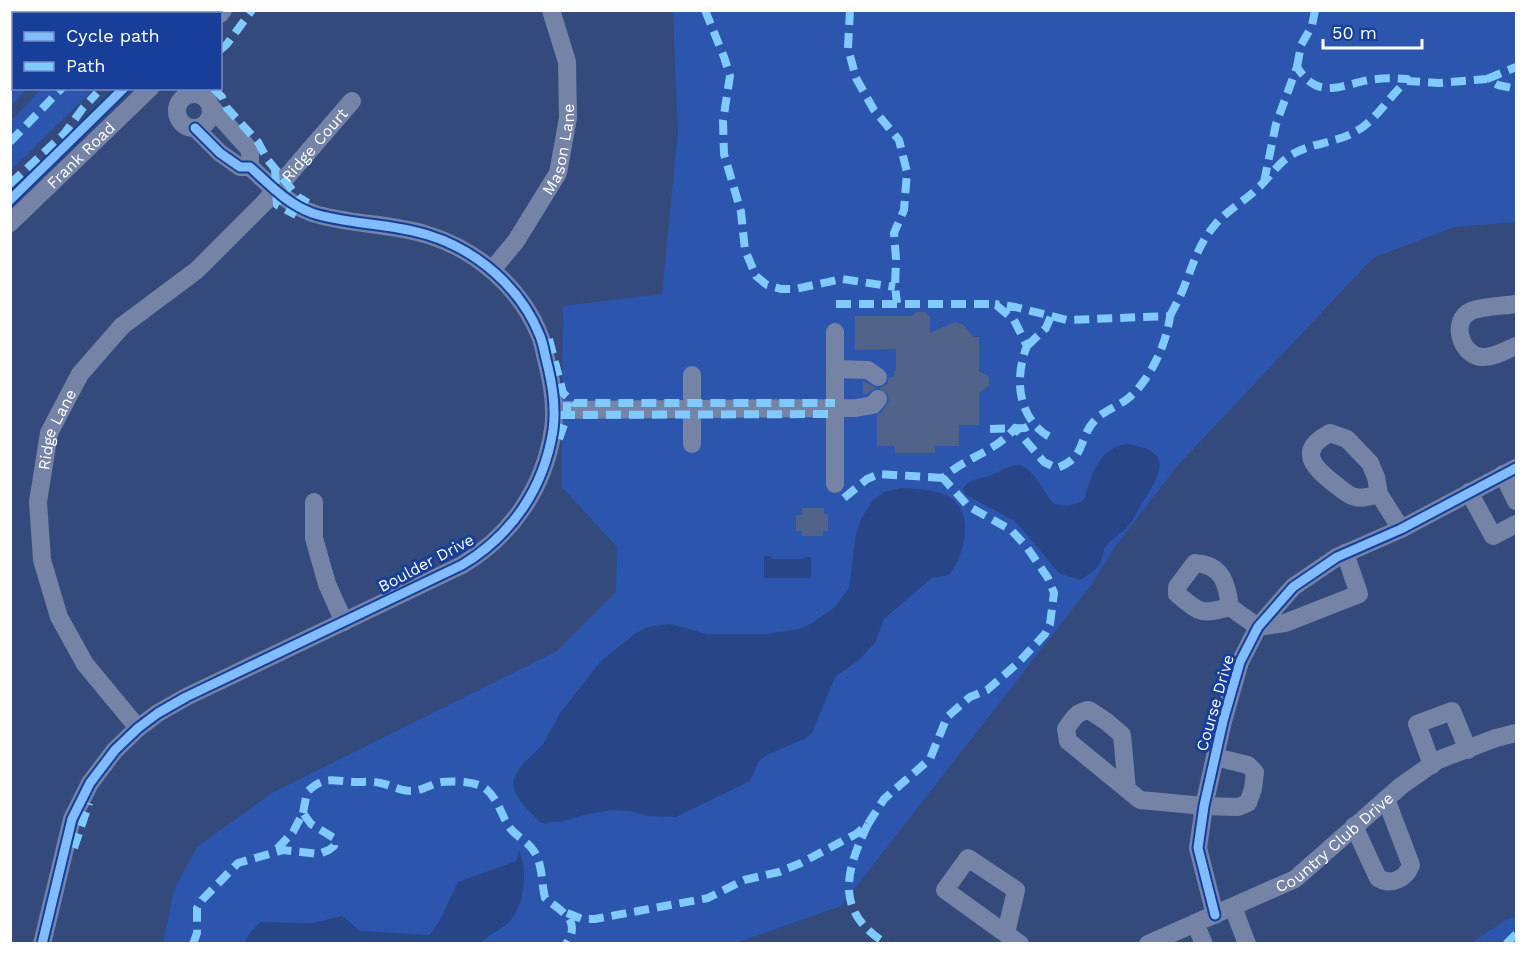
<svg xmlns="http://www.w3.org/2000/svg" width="1527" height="954" viewBox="0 0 1527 954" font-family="'Work Sans',sans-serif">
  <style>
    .green { fill: #2c56ae }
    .water { fill: #284587 }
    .building { fill: #52638a }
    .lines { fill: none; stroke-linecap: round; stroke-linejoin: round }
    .minor { stroke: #7483a6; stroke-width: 18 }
    .quiet { stroke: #80caff; stroke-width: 8; stroke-dasharray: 15 8; stroke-linecap: butt }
    .cycleway-casing { stroke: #173f99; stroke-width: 13 }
    .cycleway { stroke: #80bcff; stroke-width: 9 }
    .labels { text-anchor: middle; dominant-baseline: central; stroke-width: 6; stroke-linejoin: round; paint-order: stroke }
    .street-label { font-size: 16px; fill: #fff; stroke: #173f99 }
  </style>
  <rect width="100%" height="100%" fill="#344a7c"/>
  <path class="green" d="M11 10 68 11V13L14 14V88L26 89 11 107Z
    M83 11V10L177 11 174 14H83Z
    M673 11H1516V222L1454 227 1373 258 1178 465 1114 548 1092 584 841 906 733 944H163L174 890 197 847 272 793 557 651 616 592 617 547 561 486 563 306 662 294 678 131Z
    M41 89H94L11 170V119L16 116Z
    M1516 916V943H1471L1506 920Z"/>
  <path class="water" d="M1125 444C1177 450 1160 475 1141 505 1137 511 1134 519 1129 525 1123 533 1110 539 1105 548 1103 551 1103 557 1101 561 1097 570 1088 575 1080 580L1059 573 1015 521 966 495 963 489C967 480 977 479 986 477 996 474 1007 466 1016 465 1031 463 1045 494 1054 504 1066 506 1073 506 1084 500 1091 476 1098 450 1125 444Z
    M901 488C916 489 938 489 951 498 975 514 964 557 949 575L932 578 884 619 875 643 859 660 835 677 812 733 806 738 767 755 759 761 750 781 676 817 647 816 630 811 611 810 584 815 560 822H551L545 824 540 822 522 804 514 790 513 781 521 766 544 743 560 713 601 661 633 635 647 627 670 624 707 634H767L799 629 812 623 835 607 849 588 856 534 861 519 873 500 884 492Z
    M764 556H771L772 559H804L805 557H811V578H764Z
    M519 850C528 870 525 902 511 920 504 928 492 934 483 940V943H244L250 932 261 922 312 923 342 916 360 931 430 935 441 918 458 882 516 861Z"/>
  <path class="building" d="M916 312H925L930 317V333L955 322 964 325 973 337H979V371L989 377V385L979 393V425H959V446H935V453H895V446H877V415L882 412 889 401 888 395 879 388 887 384 889 377H894V371H896V349L855 350V316H912Z
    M863 381 872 386 877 388 863 395Z
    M802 508H824V514H828V531H823V536H802V531H796V515H802Z"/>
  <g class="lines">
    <g class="minor">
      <path d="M220 14 223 10"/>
      <circle cx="194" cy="111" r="17"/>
      <path d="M212 108 250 150V167"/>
      <path id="s1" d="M10 223 150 88"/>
      <path id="s2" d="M492 270 516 241 558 173 568 118 567 62 551 10"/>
      <path d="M1516 304C1503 306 1483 306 1471 311 1450 321 1461 355 1481 357 1493 358 1506 350 1516 346"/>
      <path d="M835 332V484"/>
      <path d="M835 369 868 370 878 377"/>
      <path d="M692 375V444"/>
      <path d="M555 410 856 408 873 405 878 399"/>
      <path d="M1503 474 1516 501"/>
      <path d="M1469 492 1493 536 1516 524"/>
      <path d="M1379 494 1376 477 1370 463 1347 439 1330 433C1295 451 1315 469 1336 485 1342 489 1348 496 1356 497 1363 499 1371 496 1379 494L1401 529"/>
      <path d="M314 502V538L327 584 344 622"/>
      <path d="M1230 607C1199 615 1201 613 1177 594V587L1195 563C1223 565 1227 584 1230 607L1258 627 1285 623 1359 594 1345 553"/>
      <path id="s3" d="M138 728 85 664 59 617 42 560 38 502 49 433 80 374 122 326 197 270 264 203 352 101"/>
      <path d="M1432 765 1417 724 1452 711 1468 750"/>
      <path d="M1127 789 1122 735 1107 722 1089 710C1076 712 1073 719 1066 729L1068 741 1140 800 1204 806 1238 807 1248 803 1253 789 1255 772 1248 765 1215 757"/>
      <path d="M1354 826 1378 878C1391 886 1406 879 1411 865L1386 799"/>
      <path d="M1233 907 1247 944"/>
      <path d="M1215 915 1198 848 1204 806 1223 721 1240 662 1258 627 1293 587 1337 557 1401 529 1516 468"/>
      <path d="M1195 923 1204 944"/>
      <path d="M1006 933 1016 890 968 858 945 890 1020 944"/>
      <path d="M42 944 72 819 90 783 115 750 138 728 158 713 186 697 462 565C512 535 544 488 553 430 556 408 553 388 548 367 545 357 544 346 540 336 521 288 477 250 428 235 391 223 349 225 312 213 287 204 269 184 250 167H240L220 153 195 128"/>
      <path id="s4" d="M1148 944 1295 879 1401 786 1438 760 1496 738 1516 733"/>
    </g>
    <path class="quiet" d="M705 10 724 57 730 76 723 121 724 154 741 212 745 250 756 276 767 285 781 289H795L842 279 895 287
      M850 10 848 48 856 78 874 110 899 140 907 172 904 210 894 233 896 259 895 287 897 303
      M137 14 139 10
      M220 50 227 44 252 10
      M1297 67 1301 45 1312 26 1315 10
      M1487 79 1516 67
      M213 88 222 97 227 108 258 142 267 159 298 197 308 203
      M10 142 62 88
      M275 169 277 205 296 215
      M1264 182 1276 124 1297 67C1318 100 1338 86 1369 80 1381 78 1394 78 1407 79V81
      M10 184 64 134 83 108 97 93
      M836 304H995L1014 320 1027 346C1016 373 1016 408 1040 430 1044 434 1050 437 1055 440
      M1170 316C1175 306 1180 297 1184 287 1193 265 1198 245 1214 226 1227 210 1245 201 1259 187 1270 177 1278 163 1291 155 1311 143 1335 143 1355 132 1377 120 1389 96 1407 81L1439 83 1487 79 1498 85 1516 89
      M549 339 563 393 574 403H835
      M1027 346 1046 328 1051 316
      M560 415 835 414
      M990 429 1025 428 1034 423
      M559 439 567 416V398
      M844 498 867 479 879 474 943 478
      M303 813 307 792C326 774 334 782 358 782 365 782 373 781 380 783 391 785 400 791 411 791 421 791 428 786 437 783 449 780 477 781 486 789 498 799 501 815 510 828 516 836 527 841 533 850 543 863 541 882 545 898 560 911 583 920 566 944
      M868 824 884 799 930 759 947 717 970 697 987 690 1019 662 1045 634 1050 624 1054 593 1048 578 1026 546 1011 530 968 506 943 478C964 458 997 451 1015 428L1044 462 1057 468C1087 457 1077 440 1095 420 1104 411 1116 407 1126 400 1149 383 1167 343 1170 316L1067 320 1015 307 995 304
      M74 848 89 803
      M567 913 582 919H595L708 898 744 880 779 872 801 863 856 834 868 824C845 872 834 912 887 944
      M193 944 197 933V908L202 900 238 863 283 850 319 854 329 850 334 846V838L311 824 303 813 293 832 273 853
      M1506 944 1516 934"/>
    <g class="cycleway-casing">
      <path id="cycleway" d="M10 200 124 88
        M1215 915 1198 848 1204 806 1223 721 1240 662 1258 627 1293 587 1337 557 1401 529 1516 468
        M42 944 72 819 90 783 115 750 138 728 158 713 186 697 462 565C512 535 544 488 553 430 556 408 553 388 548 367 545 357 544 346 540 336 521 288 477 250 428 235 391 223 349 225 312 213 287 204 269 184 250 167H240L220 153 195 128"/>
    </g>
    <use href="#cycleway" class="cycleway"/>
  </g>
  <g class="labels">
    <g class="street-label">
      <text stroke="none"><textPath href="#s3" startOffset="720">Ridge Court</textPath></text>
      <text stroke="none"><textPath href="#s2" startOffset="141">Mason Lane</textPath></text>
      <text stroke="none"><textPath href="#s1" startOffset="98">Frank Road</textPath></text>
      <text stroke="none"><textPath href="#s3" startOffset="330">Ridge Lane</textPath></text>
      <text transform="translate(426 563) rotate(-28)">Boulder Drive</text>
      <text transform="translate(1215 703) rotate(-74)">Course Drive</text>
      <text stroke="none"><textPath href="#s4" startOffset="214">Country Club Drive</textPath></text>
    </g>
  </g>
  <rect width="1527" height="954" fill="none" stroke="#ffffff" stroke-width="24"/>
  <rect x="12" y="12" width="210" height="78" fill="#173f99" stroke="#748cc2" stroke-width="1.5"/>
  <rect x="24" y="32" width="30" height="9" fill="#80bcff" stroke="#748cc2" stroke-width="1.5"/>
  <text x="66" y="42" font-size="18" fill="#ffffff">Cycle path</text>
  <rect x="24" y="62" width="30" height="9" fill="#80caff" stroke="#748cc2" stroke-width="1.5"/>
  <text x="66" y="72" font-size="18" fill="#ffffff">Path</text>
  <path d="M1323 39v9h99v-9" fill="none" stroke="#ffffff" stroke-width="3"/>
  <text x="1332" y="39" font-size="18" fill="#ffffff" stroke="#173f99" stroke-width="4.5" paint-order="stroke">50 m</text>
</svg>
